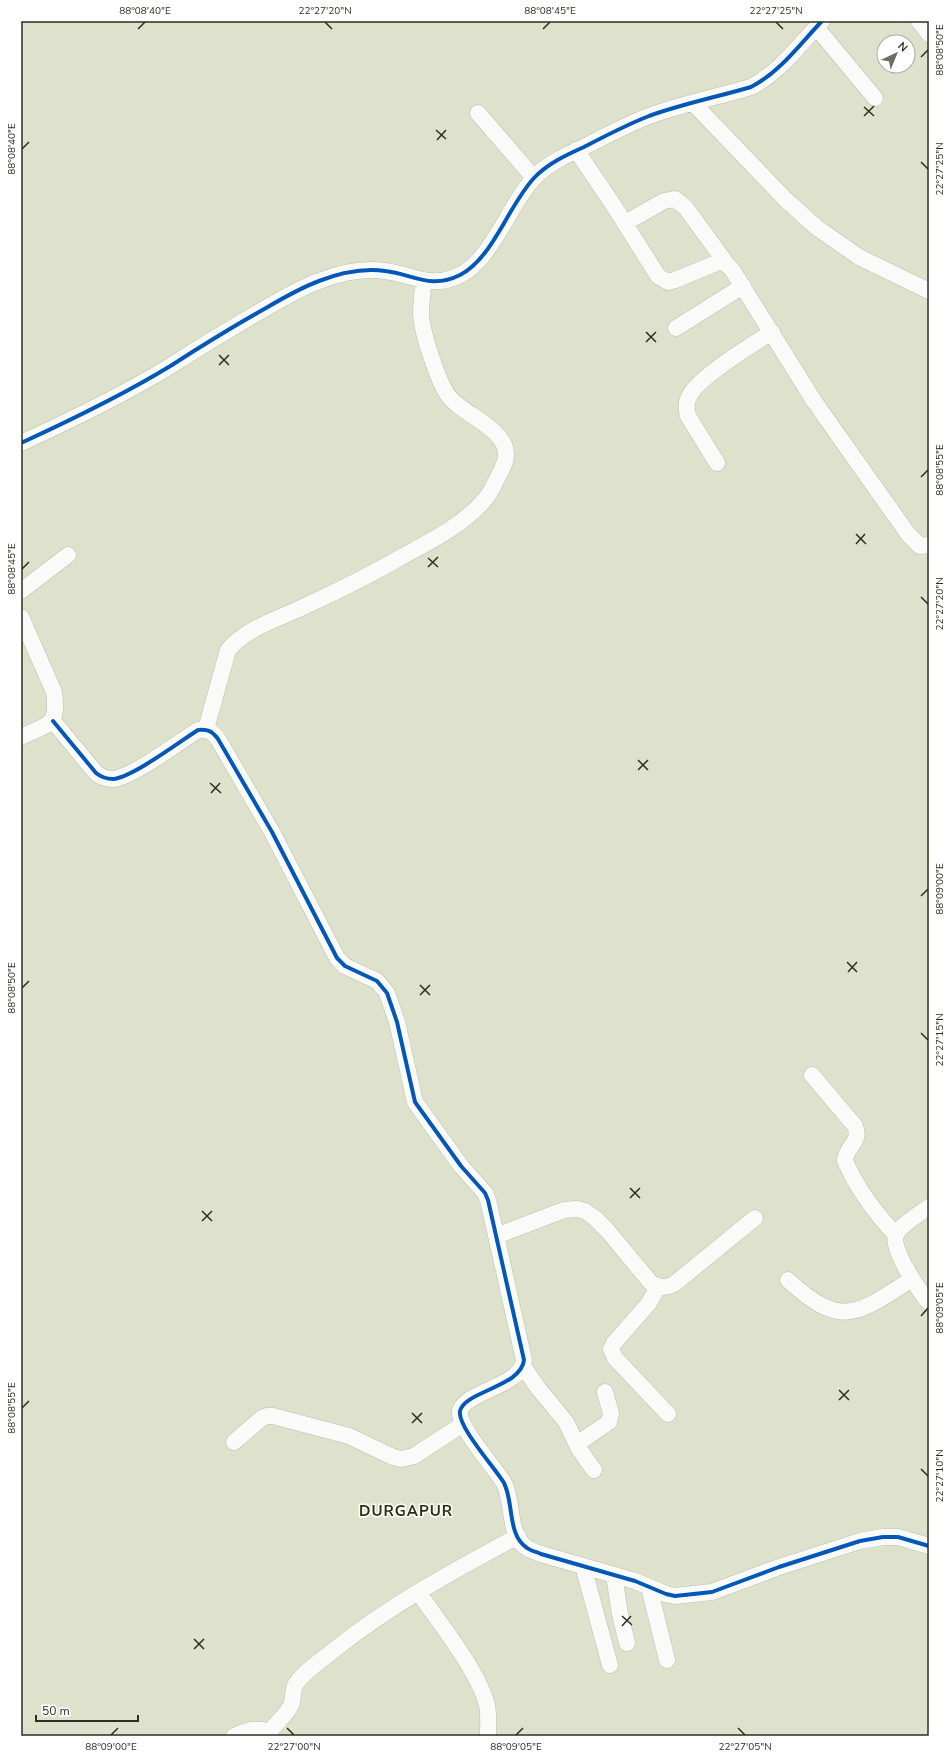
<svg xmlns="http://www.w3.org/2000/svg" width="950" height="1757" viewBox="0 0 950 1757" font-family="'Nunito Sans',sans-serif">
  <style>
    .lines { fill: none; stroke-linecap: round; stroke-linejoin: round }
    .street-casing { stroke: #babead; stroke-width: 17 }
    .street { stroke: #fafbf8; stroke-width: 16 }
    .cycleway-casing { stroke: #fff; stroke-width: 6 }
    .cycleway { stroke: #0057b8; stroke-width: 4 }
    .ticks { fill: none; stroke: #2c2f20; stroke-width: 1.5 }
    .labels { text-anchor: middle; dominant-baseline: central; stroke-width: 3; stroke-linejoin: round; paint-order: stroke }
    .district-label { font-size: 15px; font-weight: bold; letter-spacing: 1px; fill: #2b3010; stroke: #fff }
    .neatline { fill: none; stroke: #2c2f20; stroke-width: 1.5 }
    .ticks-label { font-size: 10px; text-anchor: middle; fill: #2c2f20 }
  </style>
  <rect width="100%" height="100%" fill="#dee2cd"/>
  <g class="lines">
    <g class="street-casing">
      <path id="street" d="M919 21 929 34
        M816 27 875 98
        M693 103 786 200 816 227 859 257 929 291
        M478 113 534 178
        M576 150 612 203 658 276 668 282 675 280 721 261 731 268 814 401 908 534 920 546 929 545
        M625 223 664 201 675 199 686 208 726 263
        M676 328 743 286
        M21 443C71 420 125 394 172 365 203 345 234 326 266 308 283 298 300 288 319 281 340 273 363 268 385 271 413 274 430 290 460 275 493 258 508 206 534 178 547 164 566 155 584 147 605 136 626 125 649 116 682 104 717 97 751 87 780 72 800 44 822 21
        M717 463 688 416C686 409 686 401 690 395 699 377 753 344 772 332
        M21 591 68 555
        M21 617 54 692C59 728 48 723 21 737
        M53 721 96 773C101 777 107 779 113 779 133 777 179 742 198 730 208 729 212 731 218 739L272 832 337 958 345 966 377 981 387 993 397 1022 415 1102 461 1166 485 1193 488 1200 524 1360C521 1387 465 1391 460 1411 457 1426 495 1468 504 1483 514 1502 507 1535 527 1548 531 1551 537 1552 541 1554L635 1581 666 1594 675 1596 712 1592 779 1567 860 1541 883 1537H898L929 1546
        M206 729 228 650C246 628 278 619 303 607 338 591 372 574 405 555 433 540 466 523 486 498 491 492 494 484 498 477 502 469 506 463 506 455 507 428 460 414 447 394 437 378 422 333 421 314 421 303 423 292 423 281
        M812 1075 855 1126C862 1142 845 1147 845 1161 857 1188 876 1214 896 1235
        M929 1207C921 1213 900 1225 896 1235 890 1248 920 1292 929 1303
        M496 1236 564 1210 577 1209 585 1211 595 1218 607 1230 651 1283C660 1288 665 1288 674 1284L755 1218
        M788 1280C842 1330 857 1314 912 1279
        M658 1287 649 1303 614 1343 611 1349 615 1358 668 1414
        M523 1366 538 1388 566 1422 579 1449 594 1470
        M234 1442 262 1418 267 1416H273L349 1436 393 1457 401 1459 414 1456 463 1424
        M577 1444 609 1422 611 1413 605 1392
        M583 1566 610 1665
        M614 1575 620 1614 627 1643
        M649 1587 667 1660
        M419 1593C439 1623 478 1670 487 1705 489 1715 488 1726 488 1736
        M234 1736C247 1730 256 1727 270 1732
        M267 1736C273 1725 284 1718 290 1707 295 1699 291 1689 297 1682 307 1669 322 1660 334 1650 390 1605 455 1570 518 1536"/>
    </g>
    <use href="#street" class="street"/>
    <g class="cycleway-casing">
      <path id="cycleway" d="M21 443C71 420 125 394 172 365 203 345 234 326 266 308 283 298 300 288 319 281 340 273 363 268 385 271 413 274 430 290 460 275 493 258 508 206 534 178 547 164 566 155 584 147 605 136 626 125 649 116 682 104 717 97 751 87 780 72 800 44 822 21
        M53 721 96 773C101 777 107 779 113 779 133 777 179 742 198 730 208 729 212 731 218 739L272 832 337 958 345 966 377 981 387 993 397 1022 415 1102 461 1166 485 1193 488 1200 524 1360C521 1387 465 1391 460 1411 457 1426 495 1468 504 1483 514 1502 507 1535 527 1548 531 1551 537 1552 541 1554L635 1581 666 1594 675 1596 712 1592 779 1567 860 1541 883 1537H898L929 1546"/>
    </g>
    <use href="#cycleway" class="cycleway"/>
  </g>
  <path class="ticks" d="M325 22 332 29M776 22 783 29M138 29 145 22M543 29 550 22M921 57 928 50M864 107 874 116M864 116 874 106M436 130 446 139M437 140 446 130M22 149 29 142M921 162 928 169M646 332 656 342M646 342 656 332M219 355 229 365M219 365 229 355M921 477 928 470M856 534 866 544M856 544 865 534M428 558 438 567M428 567 438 557M22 569 29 562M921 597 928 604M638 760 648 770M638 770 648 760M210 783 221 793M211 793 220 783M921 896 928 889M847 962 857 972M848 972 857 962M420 985 430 995M22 988 29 981M420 995 430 985M921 1033 928 1040M630 1188 640 1198M630 1198 640 1188M202 1211 212 1221M202 1221 212 1211M921 1316 928 1308M839 1390 849 1400M839 1400 849 1390M22 1408 29 1401M412 1413 422 1423M412 1423 422 1413M921 1469 928 1476M622 1616 632 1625M622 1626 631 1616M194 1639 204 1649M194 1649 204 1639M287 1728 294 1735M738 1728 745 1735M111 1735 118 1728M516 1735 523 1728"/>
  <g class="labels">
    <g class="district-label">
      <text x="406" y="1511">DURGAPUR</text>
    </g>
  </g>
  <rect width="950" height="1757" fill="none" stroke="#ffffff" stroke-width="44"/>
  <g transform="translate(896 54) rotate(44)"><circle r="19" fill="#ffffff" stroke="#abaca6"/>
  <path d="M0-3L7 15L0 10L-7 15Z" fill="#6a6e5d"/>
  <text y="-6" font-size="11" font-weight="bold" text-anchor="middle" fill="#2c2f20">N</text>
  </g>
  <path d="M36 1715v6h102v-6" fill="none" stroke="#2c2f20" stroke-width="2"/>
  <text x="42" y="1715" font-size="12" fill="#2c2f20" stroke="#ffffff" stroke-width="3" paint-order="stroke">50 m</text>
  <rect x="22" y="22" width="906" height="1713" class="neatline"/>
  <g class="ticks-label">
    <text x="145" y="14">88°08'40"E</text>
    <text x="325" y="14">22°27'20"N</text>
    <text x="550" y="14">88°08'45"E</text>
    <text x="776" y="14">22°27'25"N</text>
    <text transform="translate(939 50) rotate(-90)" y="4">88°08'50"E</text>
    <text transform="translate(11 149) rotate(-90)" y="4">88°08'40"E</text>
    <text transform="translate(939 169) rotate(-90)" y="4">22°27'25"N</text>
    <text transform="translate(939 470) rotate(-90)" y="4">88°08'55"E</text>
    <text transform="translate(11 569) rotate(-90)" y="4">88°08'45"E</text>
    <text transform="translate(939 604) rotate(-90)" y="4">22°27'20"N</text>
    <text transform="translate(939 889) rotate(-90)" y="4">88°09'00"E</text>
    <text transform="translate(11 988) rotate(-90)" y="4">88°08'50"E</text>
    <text transform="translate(939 1040) rotate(-90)" y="4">22°27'15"N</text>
    <text transform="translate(939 1308) rotate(-90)" y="4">88°09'05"E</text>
    <text transform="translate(11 1408) rotate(-90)" y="4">88°08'55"E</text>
    <text transform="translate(939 1476) rotate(-90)" y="4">22°27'10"N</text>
    <text x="111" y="1750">88°09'00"E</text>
    <text x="294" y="1750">22°27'00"N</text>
    <text x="516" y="1750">88°09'05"E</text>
    <text x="745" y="1750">22°27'05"N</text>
  </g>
</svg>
